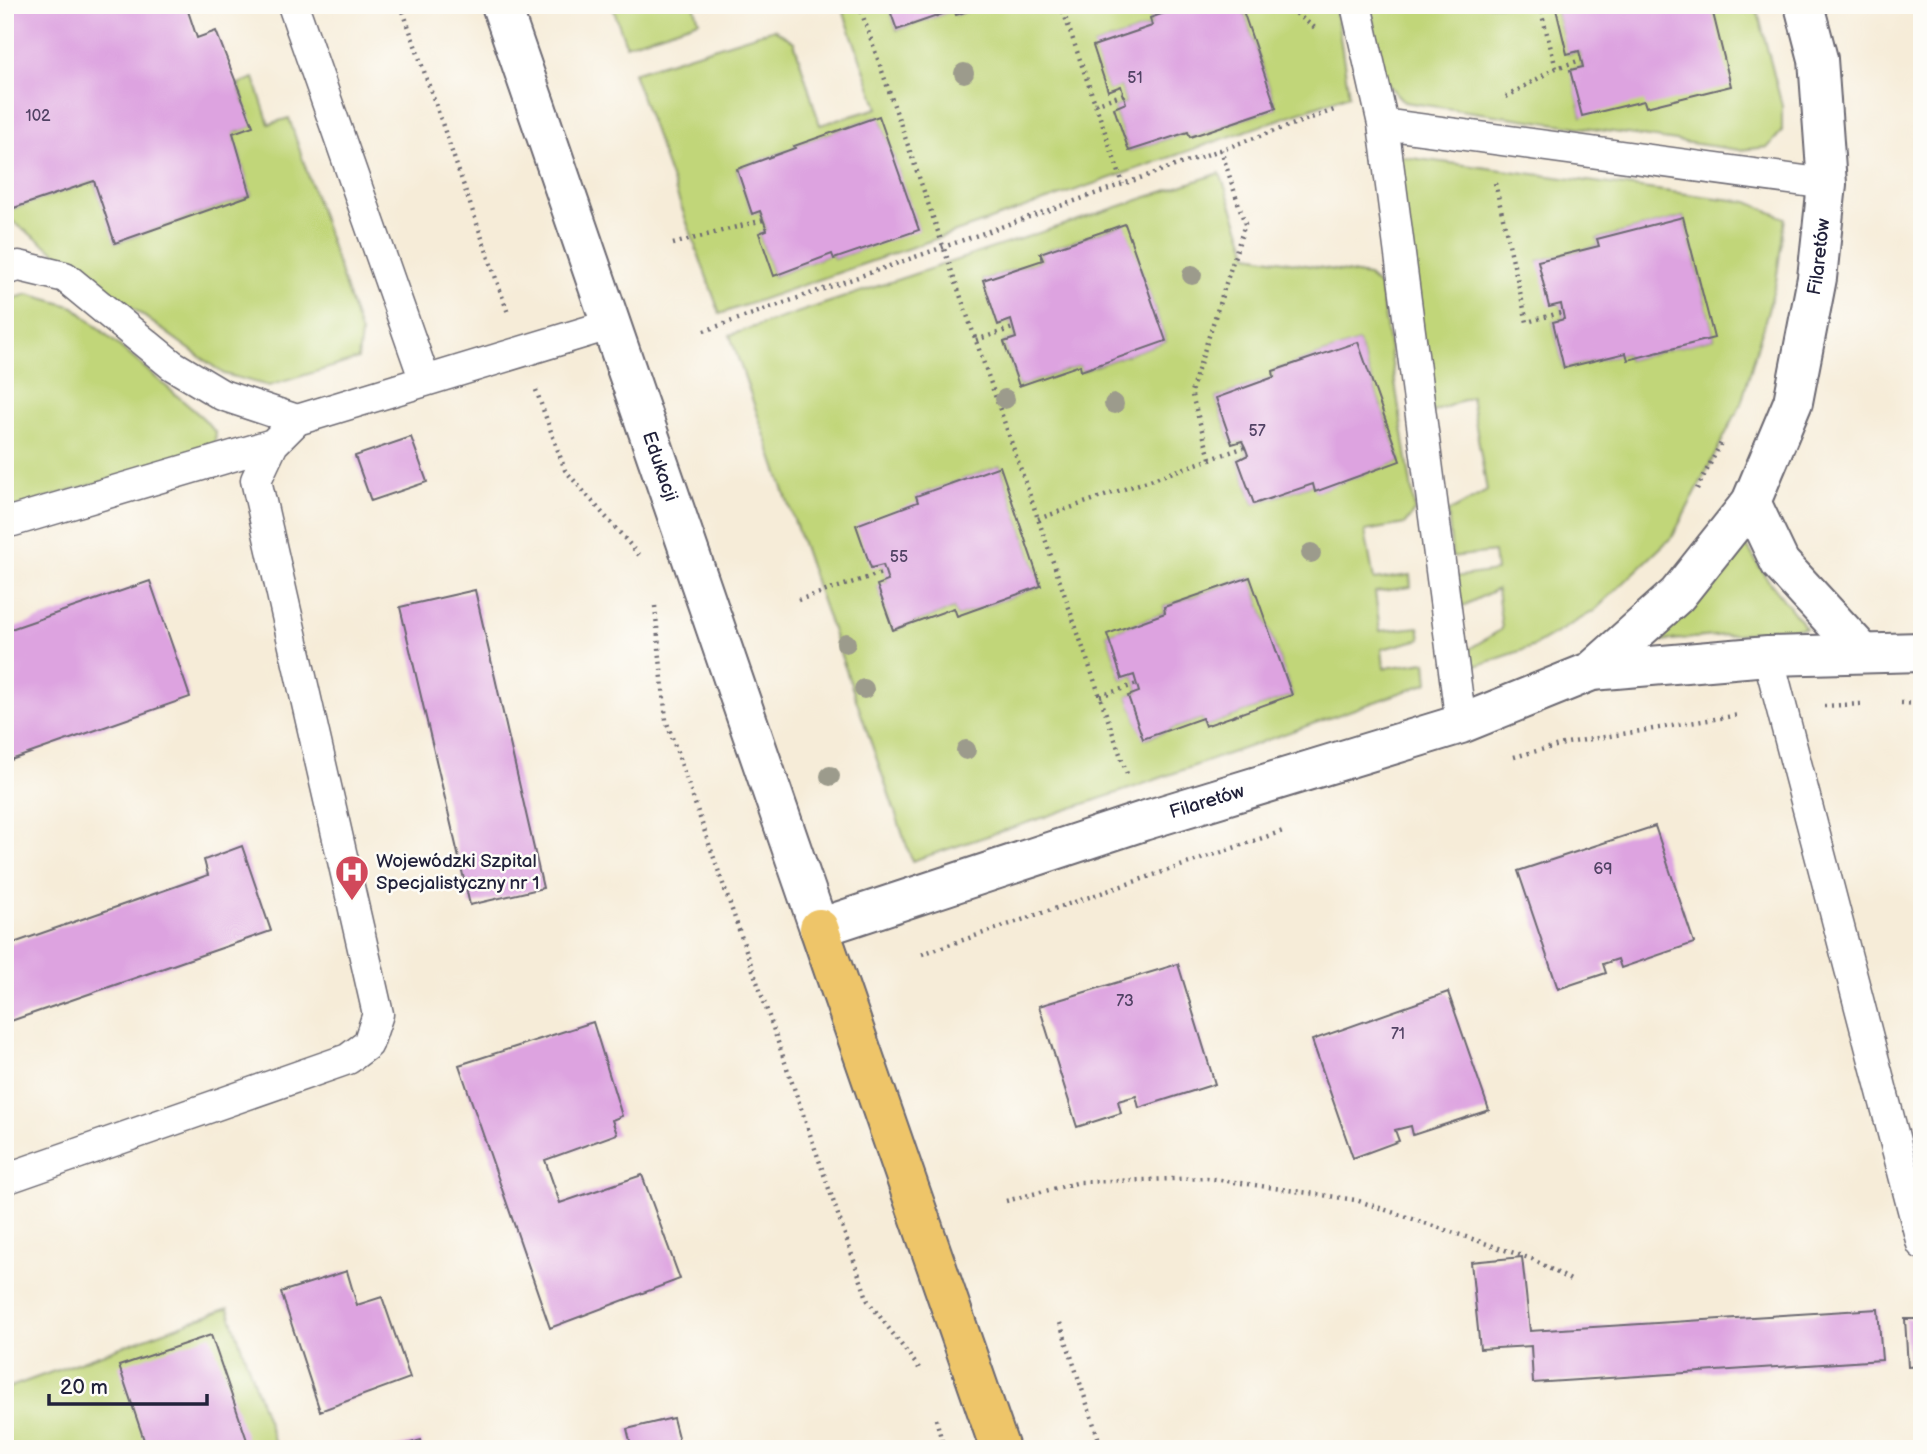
<svg xmlns="http://www.w3.org/2000/svg" width="1927" height="1454" viewBox="0 0 1927 1454" font-family="'Balsamiq Sans',sans-serif">
  <style>
    .green { fill: #c1d679; stroke: #727c5a; stroke-width: 2; fill-rule: evenodd }
    .building { fill: #dda3e0 }
    .lines { fill: none; stroke-linecap: round; stroke-linejoin: round }
    .service-casing { stroke: #6c6972; stroke-width: 33 }
    .minor-casing { stroke: #6c6972; stroke-width: 42 }
    .tertiary-casing { stroke: #6c6972; stroke-width: 42 }
    .primary-casing { stroke: #6c6972; stroke-width: 42 }
    .path { stroke: #6c6972; stroke-width: 4.5; stroke-dasharray: 2 5; stroke-linecap: butt }
    .service { stroke: #fff; stroke-width: 30 }
    .minor { stroke: #fff; stroke-width: 38 }
    .tertiary { stroke: #fff; stroke-width: 38 }
    .primary { stroke: #eec569; stroke-width: 38 }
    .tree { fill: #9c9b8c }
    .labels { text-anchor: middle; dominant-baseline: central; stroke-width: 5; stroke-linejoin: round; paint-order: stroke }
    .number-label { font-size: 16px; fill: #514264 }
    .street-label { font-size: 19px; fill: #22223b; stroke: #fdfcf7 }
    .poi-label { font-size: 19px; fill: #22223b; stroke: #fdfcf7; text-anchor: start }
  </style>
  <rect width="100%" height="100%" fill="#fdfcf7"/>
  <filter id="ink" filterUnits="userSpaceOnUse"><feTurbulence type="fractalNoise" baseFrequency=".0143" numOctaves="2"/><feDisplacementMap in="SourceGraphic" scale="14" xChannelSelector="R" yChannelSelector="G"/><feConvolveMatrix kernelMatrix="1 2 1 2 8 2 1 2 1" color-interpolation-filters="sRGB"/></filter>
  <filter id="wash" filterUnits="userSpaceOnUse"><feTurbulence type="fractalNoise" baseFrequency=".00686" numOctaves="4" result="noise"/><feDisplacementMap in="SourceGraphic" scale="28" xChannelSelector="R" yChannelSelector="G"/><feGaussianBlur stdDeviation="1.57" result="paint"/><feColorMatrix in="noise" values="0 0 0 0 0 0 0 0 0 0 0 0 0 0 0 0 0 1.4 0 .05"/><feComposite in="paint" operator="in"/></filter>
  <g filter="url(#wash)">
    <rect width="100%" height="100%" fill="#f6ecd8"/>
    <path class="green" d="M612 5H694L699 21 626 45Z
      M841 5H888L897 30 954 10 956 15 984 5H1187L1150 18 1152 26 1094 46 1108 90 1121 86 1126 103 1114 108 1129 151 1188 132 1191 137 1276 108 1241 5H1335L1349 95 720 314 633 73 774 29 794 42 820 125 878 108ZM879 116 918 229 834 259 832 254 774 276 759 233 767 230 760 211 752 213 737 169 795 148 794 146Z
      M1370 5H1570L1556 9 1568 54 1579 51 1583 67 1571 70 1582 116 1711 5H1756L1782 106V131L1768 147 1739 150 1404 102 1383 79Z
      M254 78 269 124 289 118 361 334 358 359 269 386 224 374 5 216V211L94 181 116 243 251 195 233 133 252 126 238 84Z
      M1396 156 1748 202 1785 218 1776 282 1741 404 1673 536 1594 611 1532 647 1473 667 1466 651 1502 629 1497 589 1459 608 1454 577 1496 571 1494 552 1452 557 1448 512 1487 491 1471 397 1431 413ZM1683 217 1714 338 1628 360 1626 353 1564 368 1553 322 1564 319 1561 304 1538 261 1599 246 1597 239Z
      M1220 173 1249 255 1368 276 1380 287 1415 510 1405 524 1365 531 1374 580 1410 575 1411 587 1375 592 1380 631 1419 627 1421 639 1382 649 1384 668 1426 662 1428 683 1132 788 912 861 730 335ZM1124 224 1166 341 1082 371 1080 365 1019 386 1004 342 1016 338 1011 320 999 325 983 280 1043 260 1040 253ZM1358 342 1400 461 1316 491 1313 484 1254 504 1238 460 1248 455 1242 441 1232 444 1216 398 1274 377 1273 371ZM1000 466 1041 586 957 616 954 608 893 630 878 586 888 581 883 565 918 502 917 496ZM1250 577 1292 695 1205 726 1202 718 1144 739 1128 696 1139 692 1134 675 1122 679 1107 634 1165 613 1164 607Z
      M28 294 74 307 204 419 216 433 214 449 5 510V301Z
      M1744 541 1765 576 1806 628 1648 642Z
      M228 1308 277 1449H5V1389Z"/>
    <g id="blocks">
      <path class="building" d="M5 5H186L197 38 216 31 253 126 233 133 251 195 115 243 94 181 5 211Z
        M888 5H982V6L956 15 954 10 897 30Z
        M1187 5H1241L1276 108 1190 137 1188 132 1129 151 1114 108 1126 103 1121 86 1108 91 1093 46 1152 26 1150 18Z
        M1570 5H1711L1731 86 1646 107 1644 101 1582 116 1570 70 1583 67 1579 51 1567 54 1556 9Z
        M879 116 919 230 834 259 832 254 774 276 759 233 767 230 760 211 752 214 737 169 795 148 794 146Z
        M1683 217 1714 338 1628 360 1626 353 1564 368 1553 322 1564 319 1561 304 1549 307 1538 261 1599 246 1597 239Z
        M1125 224 1166 341 1081 371 1080 365 1019 386 1004 342 1016 338 1011 320 998 325 983 280 1043 260 1040 253Z
        M1358 342 1400 461 1315 492 1313 484 1254 504 1238 460 1248 455 1245 447 1242 441 1232 444 1216 398 1274 377 1273 371Z
        M411 437 427 482 371 501 355 456Z
        M1000 466 1041 586 957 616 954 608 893 630 877 585 888 581 883 565 871 568 856 525 918 502 916 496Z
        M1250 577 1292 695 1205 726 1202 718 1143 739 1128 696 1139 692 1134 675 1122 679 1107 634 1165 613 1164 607Z
        M150 581 190 697 5 762V631Z
        M475 590 543 888 470 905 400 607Z
        M1655 826 1694 943 1621 968 1618 959 1603 964 1606 973 1558 989 1518 871Z
        M242 846 271 931 5 1023V946L208 875 204 860Z
        M1178 964 1215 1084 1139 1108 1136 1096 1118 1101 1121 1113 1077 1127 1039 1006Z
        M1448 992 1489 1110 1413 1135 1411 1126 1395 1130 1399 1141 1353 1158 1312 1040Z
        M593 1022 622 1116 612 1120 617 1134 545 1160 560 1203 642 1175 680 1279 550 1328 459 1065Z
        M1522 1257 1530 1331 1878 1309 1882 1360 1533 1383 1531 1346 1480 1349 1471 1262Z
        M347 1271 357 1305 382 1297 410 1378 320 1411 281 1292Z
        M1905 1319H1922V1366L1908 1367Z
        M211 1335 250 1449H147L119 1366Z
        M673 1418 681 1449H632L627 1429Z
        M421 1440 423 1449H393V1448Z"/>
    </g>
  </g>
  <g filter="url(#ink)">
    <use href="#blocks" fill-opacity="0" stroke="#6c6972" stroke-width="2"/>
    <g class="lines">
      <g class="service-casing">
        <path id="service" d="M293 5 425 381
          M1356 5 1383 124 1827 184
          M1383 124 1461 724
          M5 270 19 266 65 277 172 365 222 395 297 420
          M5 520 13 521 273 444
          M1768 656 1922 1244
          M5 1179 348 1059 368 1044 378 1014 256 480 273 444 297 420 609 325"/>
      </g>
      <g class="minor-casing">
        <g id="minor">
          <path d="M1751 502 1780 563 1862 652"/>
          <path d="M1592 671 1768 656 1922 652"/>
          <path id="s1" d="M819 928 1143 821 1461 724 1592 671 1677 595 1751 502 1793 402 1817 278 1827 184 1818 59 1804 5"/>
        </g>
      </g>
      <g class="tertiary-casing">
        <g id="tertiary">
          <path id="s2" d="M501 5 819 928"/>
        </g>
      </g>
      <g class="primary-casing">
        <path id="primary" d="M819 928 1000 1449"/>
      </g>
      <path class="path" d="M401 5 508 313
        M859 5 1128 777
        M1061 5 1123 184
        M1285 5 1315 28
        M1543 5 1541 11 1556 68
        M1506 97 1556 68 1581 60
        M1095 104 1124 94
        M1495 183 1527 322 1563 312
        M673 244 763 220
        M704 331 1337 109
        M976 340 1013 328
        M536 390 565 470 639 555
        M1210 458 1191 392 1245 224 1221 150
        M1697 489 1722 441
        M1038 519 1245 447
        M798 600 885 572
        M655 606 666 720 868 1301 919 1368
        M1100 696 1137 684
        M1901 703 1922 704
        M1824 706 1861 704
        M1514 757 1567 743 1739 715
        M922 954 1283 831
        M1006 1201 1080 1182 1207 1178 1356 1200 1532 1259 1574 1282
        M1060 1323 1102 1449
        M936 1419 944 1449"/>
      <use href="#service" class="service"/>
      <use href="#minor" class="minor"/>
      <use href="#tertiary" class="tertiary"/>
      <use href="#primary" class="primary"/>
    </g>
    <g class="tree">
      <circle cx="964" cy="73" r="10"/>
      <circle cx="1192" cy="275" r="10"/>
      <circle cx="1005" cy="399" r="10"/>
      <circle cx="1114" cy="404" r="10"/>
      <circle cx="1311" cy="553" r="10"/>
      <circle cx="846" cy="643" r="10"/>
      <circle cx="864" cy="689" r="10"/>
      <circle cx="966" cy="750" r="10"/>
      <circle cx="830" cy="776" r="10"/>
    </g>
  </g>
  <defs>
    <g id="hospital-pin" transform="scale(1.75)"><path d="M0 17L-7.5 6A9.5 9.5 0 1 1 7.5 6Z" fill="#d1495b" stroke="#fdfcf7"/><path d="M-5-5h3v3.5h4V-5h3V5h-3V1.5h-4V5h-3Z" fill="#fff"/></g>
  </defs>
  <g fill-rule="evenodd">
    <use href="#hospital-pin" x="352" y="872"/>
  </g>
  <g class="labels">
    <g class="number-label">
      <text x="1135" y="78">51</text>
      <text x="38" y="116">102</text>
      <text x="1257" y="431">57</text>
      <text x="899" y="557">55</text>
      <text x="1603" y="869">69</text>
      <text x="1125" y="1001">73</text>
      <text x="1398" y="1034">71</text>
    </g>
    <g class="street-label">
      <text stroke="none"><textPath href="#s1" startOffset="1304">Filaretów</textPath></text>
      <text stroke="none"><textPath href="#s2" startOffset="488">Edukacji</textPath></text>
      <text stroke="none"><textPath href="#s1" startOffset="408">Filaretów</textPath></text>
    </g>
    <g class="poi-label">
      <text x="376" y="861">Wojewódzki Szpital<tspan x="376" dy="22">Specjalistyczny nr 1</tspan></text>
    </g>
  </g>
  <rect width="1927" height="1454" fill="none" stroke="#fdfcf7" stroke-width="28"/>
  <path d="M49 1394v10h158v-10" fill="none" stroke="#22223b" stroke-width="3.5"/>
  <text x="60" y="1394" font-size="21" fill="#22223b" stroke="#fdfcf7" stroke-width="5" paint-order="stroke">20 m</text>
</svg>
